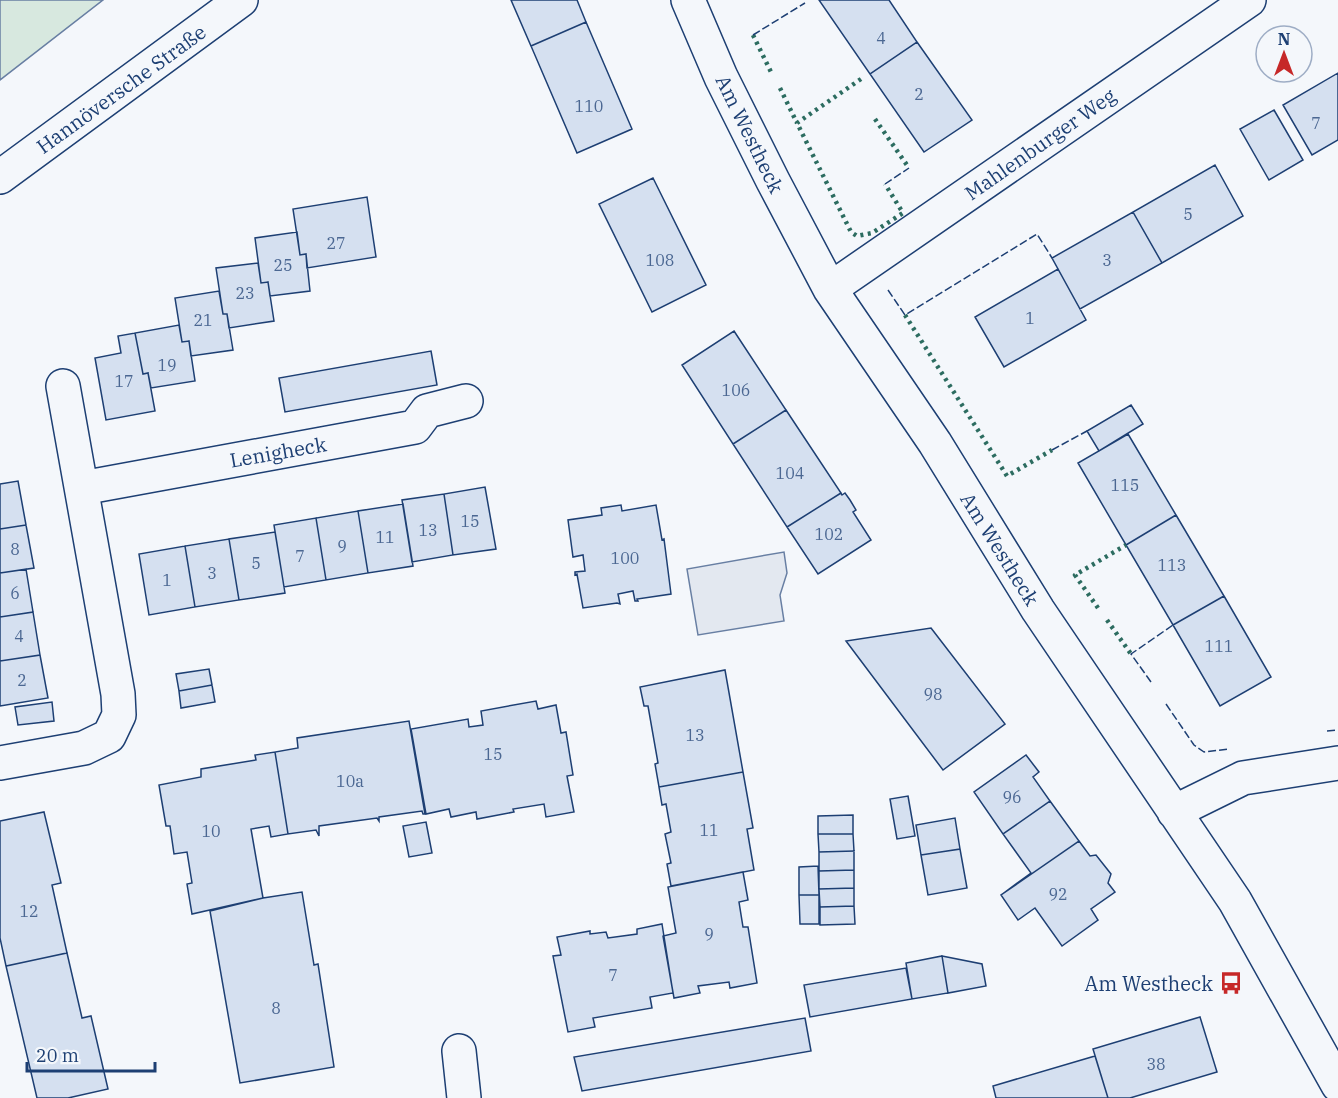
<svg xmlns="http://www.w3.org/2000/svg" width="1338" height="1098" viewBox="0 0 1338 1098" font-family="'IBM Plex Serif',serif">
  <style>
    .green { fill: #d7e8df; stroke: #687fa3; stroke-width: 1.5 }
    .parking { fill: #e3e8f0; stroke: #687fa3; stroke-width: 1.5 }
    .building { fill: #d5e0f0; stroke: #1d3f73; stroke-width: 1.5 }
    .lines { fill: none; stroke-linecap: round; stroke-linejoin: round }
    .street-casing { stroke: #1d3f73; stroke-width: 36 }
    .secondary-casing { stroke: #1d3f73; stroke-width: 36 }
    .street { stroke: #f4f7fb; stroke-width: 33 }
    .secondary { stroke: #f4f7fb; stroke-width: 33 }
    .hedge { stroke: #2c6c60; stroke-width: 4.5; stroke-dasharray: 3 4.5; stroke-linecap: butt }
    .fence { stroke: #1d3f73; stroke-width: 1.5; stroke-dasharray: 8 3; stroke-linecap: butt }
    .labels { text-anchor: middle; dominant-baseline: central; stroke-width: 4.5; stroke-linejoin: round; paint-order: stroke }
    .number-label { font-size: 16px; fill: #4b6792 }
    .street-label { font-size: 20px; fill: #1d3f73; stroke: #f4f7fb }
    .poi-label { font-size: 20px; fill: #1d3f73; stroke: #f4f7fb; text-anchor: end }
  </style>
  <rect width="100%" height="100%" fill="#f4f7fb"/>
  <path class="green" d="M0 0H103L0 80Z"/>
  <path class="parking" d="M784 552 787 573 780 595 784 621 698 635 687 569Z"/>
  <path class="building" d="M511 0H577L586 22 531 46Z
    M819 0H889L917 42 870 74Z
    M586 22 632 129 577 153 531 46Z
    M917 42 972 120 924 152 870 74Z
    M1338 73V140L1312 155 1283 105Z
    M1274 110 1303 160 1269 180 1240 129Z
    M1215 165 1243 216 1162 263 1133 212Z
    M653 178 706 285 652 312 599 204Z
    M367 197 376 257 307 268 306 254 300 255 293 209Z
    M1133 212 1162 263 1080 309 1052 258Z
    M297 232 300 255 306 254 310 291 270 296 268 282 261 283 255 238Z
    M258 263 261 283 268 282 274 321 229 328 227 314H223L216 268Z
    M1058 269 1086 320 1004 367 975 317Z
    M219 291 223 314H227L233 350 191 356 189 341 182 342 175 298Z
    M179 325 182 342 189 341 195 381 151 388 148 373 143 374 135 333Z
    M734 331 786 410 733 444 682 365Z
    M135 333 143 374 148 373 155 411 106 420 95 358 121 353 118 336Z
    M431 351 437 385 285 412 279 378Z
    M1131 405 1143 424 1099 451 1087 431Z
    M786 410 841 493 787 527 733 444Z
    M1128 434 1176 515 1126 545 1078 463Z
    M18 481 26 525 0 529V484Z
    M485 487 496 549 453 555 444 494Z
    M841 493 842 495 845 493 850 500 856 510 853 512 871 540 818 574 787 527Z
    M444 494 453 555 412 562 402 500Z
    M403 504 413 566 368 573 358 511Z
    M621 505 622 511 656 505 662 540 664 539 671 594 637 599 638 601H635L633 591 618 594 620 604 617 603 583 608 577 574 575 575V572L585 571 583 555 573 557 568 520 602 515 601 508Z
    M358 511 368 573 326 580 316 518Z
    M1176 515 1224 596 1173 625 1126 545Z
    M316 518 326 580 284 587 274 525Z
    M26 525 34 568 0 573V529Z
    M275 532 285 593 239 600 229 539Z
    M229 539 239 600 195 607 185 546Z
    M185 546 195 607 149 615 139 554Z
    M26 569 33 612 0 617V573Z
    M1224 596 1271 677 1220 706 1173 625Z
    M33 612 40 655 0 661V617Z
    M931 628 1005 724 943 770 846 641Z
    M40 655 48 698 0 706V661Z
    M209 669 212 685 179 691 176 674Z
    M725 670 743 772 659 787 655 764 658 763 648 706H644L640 687Z
    M212 685 215 702 181 708 179 691Z
    M536 701 538 709 556 705 561 733 566 732 573 775 567 776 574 812 546 817 544 804 513 809 514 812 477 819 476 812 451 817 449 809 426 814 411 729 468 719 469 727 483 725 481 711Z
    M52 702 54 721 18 725 15 707Z
    M409 721 425 814H423L422 811 379 817V821L377 818 319 826V836L316 830 288 834 275 752 298 748 297 738Z
    M275 752 288 834 271 837 269 826 251 829 263 898 192 914 187 884 192 883 187 852 174 854 170 826H166L159 785 201 777V769L256 760 255 755Z
    M1026 755 1039 772 1033 777 1050 801 1003 834 974 792Z
    M743 772 753 828 747 829 754 870 671 886 667 864 671 863 665 834 671 832 666 804 662 805 659 787Z
    M908 796 915 836 897 839 890 799Z
    M1050 801 1079 841 1001 895 1031 873 1003 834Z
    M44 812 61 883 52 885 67 953 6 966 0 938V821Z
    M853 815V834H818V816Z
    M955 818 960 849 921 855 916 825Z
    M426 822 432 853 409 857 403 826Z
    M818 834H853L854 851 819 852Z
    M1079 841 1090 856 1096 855 1111 874 1108 883 1115 892 1091 909 1098 920 1062 946 1035 908 1018 920 1001 895Z
    M960 849 967 888 928 895 921 855Z
    M854 851V870L819 871V852Z
    M818 866 819 895H799V867Z
    M854 870V888L819 889V871Z
    M743 872 748 900 739 902 743 927H748L757 983 730 988 729 982 698 986 700 993 674 998 663 936 676 933 668 887Z
    M854 888V906L820 907 819 889Z
    M302 892 314 965 318 964 334 1067 240 1083 210 911 263 898Z
    M799 895H819V924H800Z
    M854 906 855 924 820 925V907Z
    M662 924 673 993 650 997 652 1008 593 1018 595 1027 568 1032 553 956 561 955 557 937 590 931V934L606 932 608 938 637 934V929Z
    M67 953 82 1018 91 1016 108 1089 68 1098H37L6 966Z
    M942 956 982 964 986 986 948 993Z
    M942 956 948 993 912 999 906 963Z
    M906 968 912 999 810 1017 804 985Z
    M1200 1017 1217 1072 1130 1098H1108L1093 1049Z
    M805 1018 811 1051 582 1091 574 1057Z
    M1095 1056 1108 1098H996L993 1086Z"/>
  <g class="lines">
    <g class="street-casing">
      <path id="street" d="M688 0 721 77 773 181 830 289 935 443 1038 610 1235 901 1338 1085
        M830 289 1249 0
        M82 488 415 427 427 411 466 401
        M0 763 84 748 109 736 119 715 118 694 63 386
        M1174 812 1243 778 1338 763
        M459 1051 464 1098"/>
    </g>
    <g class="secondary-casing">
      <path id="secondary" d="M0 177 241 0"/>
    </g>
    <use href="#street" class="street"/>
    <use href="#secondary" class="secondary"/>
    <path class="hedge" d="M753 35 771 72
      M861 79 797 123 851 232 857 236 872 233 903 213 885 184
      M780 88 797 123
      M875 119 909 168
      M905 315 1007 476 1052 450
      M1098 608 1075 575 1126 545
      M1107 620 1131 654"/>
    <path class="fence" d="M753 35 805 3
      M885 184 909 168
      M888 290 905 315 1037 234 1052 258
      M1052 450 1087 431
      M1151 682 1131 654 1173 625
      M1166 704 1194 745 1204 752 1230 749
      M1327 731 1338 730"/>
  </g>
  <defs>
    <g id="bus-bare" transform="scale(1.8)"><path d="M-5-6H5V4H4V6H2V4H-2V6H-4V4H-5ZM-3.5-4V0h7V-4ZM-3.5 1.2v1.5H-2V1.2ZM2 1.2v1.5H3.5V1.2Z" fill="#c62828" stroke="#f4f7fb" stroke-width="2.5" paint-order="stroke"/></g>
  </defs>
  <g fill-rule="evenodd">
    <use href="#bus-bare" x="1231" y="983"/>
  </g>
  <g class="labels">
    <g class="number-label">
      <text x="881" y="38">4</text>
      <text x="919" y="94">2</text>
      <text x="589" y="106">110</text>
      <text x="1316" y="123">7</text>
      <text x="1188" y="214">5</text>
      <text x="336" y="243">27</text>
      <text x="660" y="260">108</text>
      <text x="1107" y="260">3</text>
      <text x="283" y="265">25</text>
      <text x="245" y="293">23</text>
      <text x="1030" y="318">1</text>
      <text x="203" y="320">21</text>
      <text x="167" y="365">19</text>
      <text x="124" y="381">17</text>
      <text x="736" y="390">106</text>
      <text x="790" y="473">104</text>
      <text x="1125" y="485">115</text>
      <text x="470" y="521">15</text>
      <text x="428" y="530">13</text>
      <text x="829" y="534">102</text>
      <text x="385" y="537">11</text>
      <text x="342" y="546">9</text>
      <text x="15" y="549">8</text>
      <text x="300" y="556">7</text>
      <text x="625" y="558">100</text>
      <text x="256" y="563">5</text>
      <text x="1172" y="565">113</text>
      <text x="212" y="573">3</text>
      <text x="167" y="580">1</text>
      <text x="15" y="593">6</text>
      <text x="19" y="636">4</text>
      <text x="1219" y="646">111</text>
      <text x="22" y="680">2</text>
      <text x="933" y="694">98</text>
      <text x="695" y="735">13</text>
      <text x="493" y="754">15</text>
      <text x="350" y="781">10a</text>
      <text x="1012" y="797">96</text>
      <text x="709" y="830">11</text>
      <text x="211" y="831">10</text>
      <text x="1058" y="894">92</text>
      <text x="29" y="911">12</text>
      <text x="709" y="934">9</text>
      <text x="613" y="975">7</text>
      <text x="276" y="1008">8</text>
      <text x="1156" y="1064">38</text>
    </g>
    <g class="street-label">
      <text transform="translate(121 89) rotate(-36)">Hannöversche Straße</text>
      <text transform="translate(750 134) rotate(64)">Am Westheck</text>
      <text transform="translate(1040 144) rotate(-35)">Mahlenburger Weg</text>
      <text transform="translate(278 452) rotate(-10)">Lenigheck</text>
      <text transform="translate(1000 549) rotate(58)">Am Westheck</text>
    </g>
    <g class="poi-label">
      <text x="1213" y="983">Am Westheck</text>
    </g>
  </g>
  <g transform="translate(1284 54)"><circle r="28" fill="#f4f7fb" stroke="#9eadc5" stroke-width="1.5"/>
  <path d="M0-4.5L10 22L0 15L-10 22Z" fill="#c62828"/>
  <text y="-9" font-size="16" font-weight="bold" text-anchor="middle" fill="#1d3f73">N</text>
  </g>
  <path d="M27 1062v9h128v-9" fill="none" stroke="#1d3f73" stroke-width="3"/>
  <text x="36" y="1062" font-size="18" fill="#1d3f73" stroke="#f4f7fb" stroke-width="4.5" paint-order="stroke">20 m</text>
</svg>
